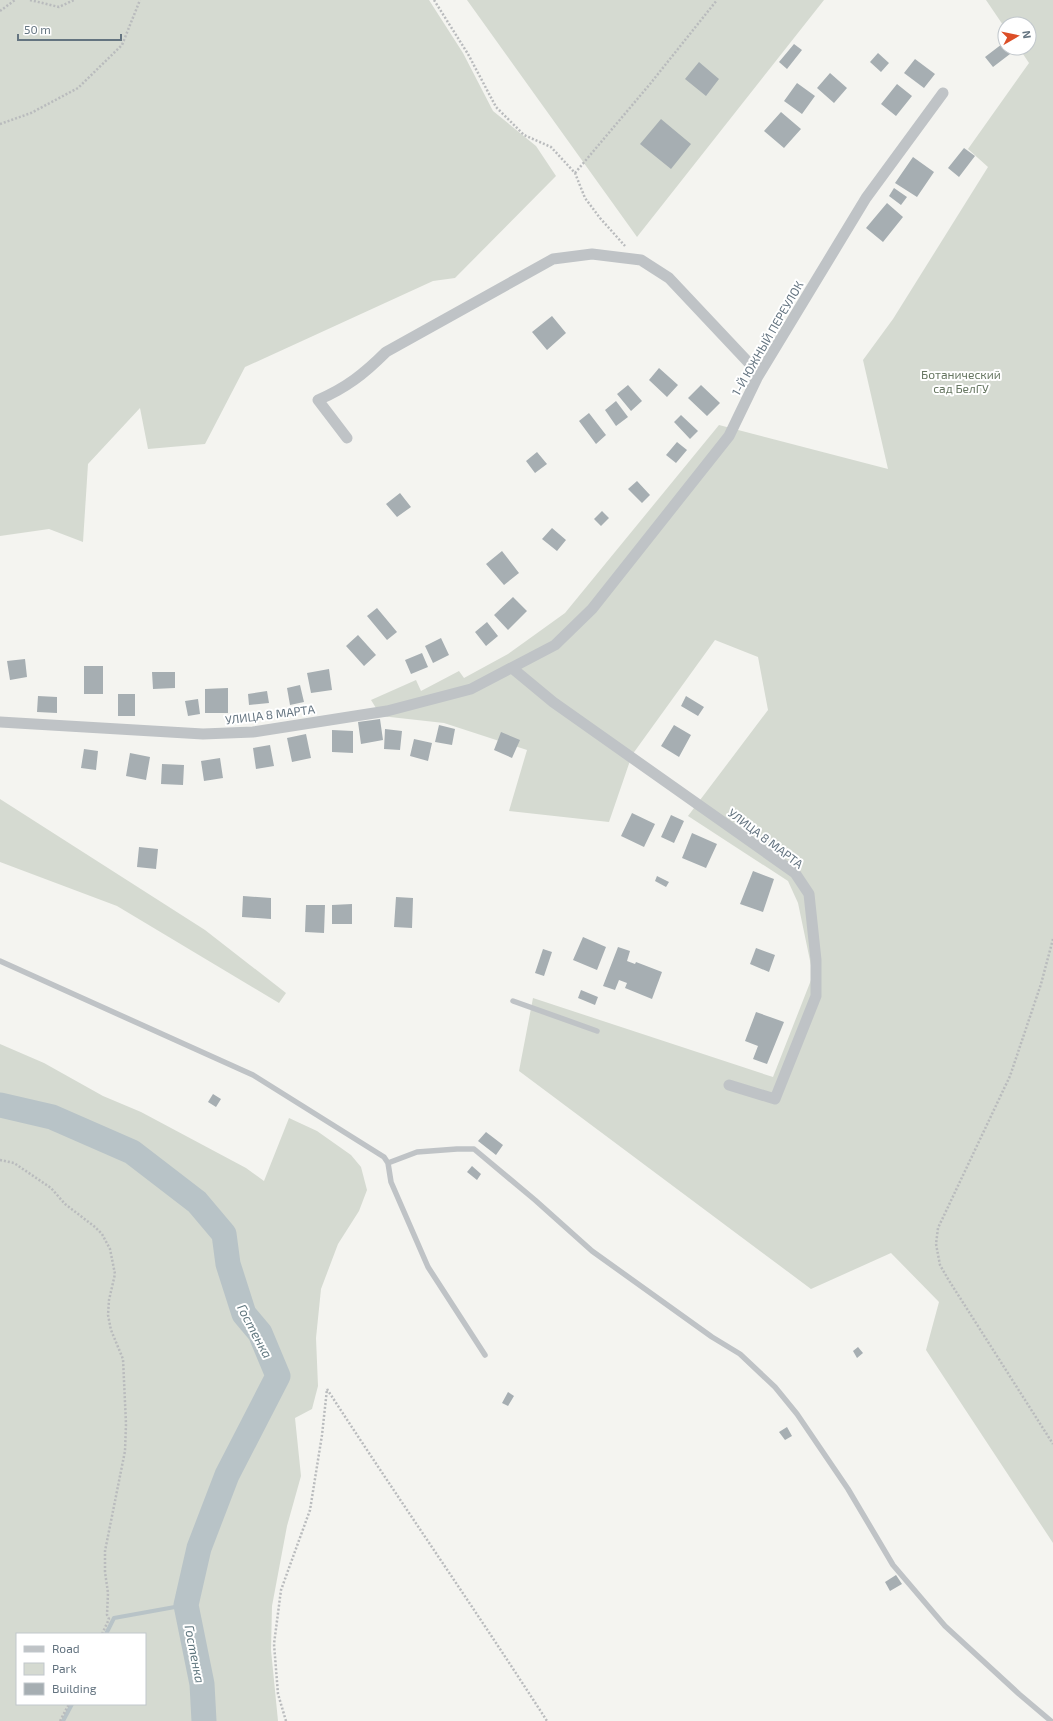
<svg xmlns="http://www.w3.org/2000/svg" width="1053" height="1721" viewBox="0 0 1053 1721" font-family="'Exo 2',sans-serif">
  <style>
    .green { fill: #d5dad1; fill-rule: evenodd }
    .lines { fill: none; stroke-linecap: round; stroke-linejoin: round }
    .stream { stroke: #b8c3c7; stroke-width: 4 }
    .river { stroke: #b8c3c7; stroke-width: 25 }
    .building { fill: #a6aeb2 }
    .path { stroke: #b9bbbd; stroke-width: 2.5; stroke-dasharray: 2 2; stroke-linecap: butt }
    .lane { stroke: #bfc3c6; stroke-width: 5.5 }
    .street { stroke: #bfc3c6; stroke-width: 11 }
    .labels { text-anchor: middle; dominant-baseline: central; stroke-width: 4; stroke-linejoin: round; paint-order: stroke }
    .street-label { font-size: 12px; fill: #647480; stroke: #fff }
    .park-label { font-size: 12px; fill: #677762; stroke: #fff }
    .water-label { font-size: 13px; font-style: italic; fill: #5f767e; stroke: #fff }
  </style>
  <rect width="100%" height="100%" fill="#f4f4f0"/>
  <path class="green" d="M0 0H429L463 53 493 111 536 146 556 176 455 278 433 281 245 367 205 444 148 449 140 408 88 464 83 542 49 529 0 536Z
    M467 0H824L637 237Z
    M986 0H1053V1543L926 1350 939 1302 891 1253 811 1289 519 1071 533 998 773 1077 813 975 798 903 788 881 688 816 768 710 758 657 715 640 632 755 609 822 509 811 527 750 444 723 381 716 371 700 416 680 421 691 459 671 464 678 508 654 565 613 719 425 888 469 863 360 893 319 988 167 968 149 1029 63 1019 48H1029V24H1005V28Z
    M0 799 205 930 286 993 279 1003 117 906 0 862Z
    M0 1044 44 1063 103 1096 141 1112 246 1168 264 1181 289 1118 317 1131 351 1155 361 1167 367 1190 359 1211 338 1244 321 1289 316 1338 318 1386 312 1409 295 1418 301 1476 287 1526 272 1606 271 1650 278 1721H0ZM17 1634H145V1704H17Z"/>
  <g class="lines">
    <path class="stream" d="M106 1634 114 1618 186 1605
      M63 1721 72 1704"/>
    <path class="river" d="M0 1105 52 1117 132 1152 197 1202 224 1234 228 1264 244 1314 260 1333 278 1376 227 1475 199 1548 186 1605 202 1684 204 1721"/>
  </g>
  <path class="building" d="M794 44 802 50 787 69 779 62Z
    M1002 44 1010 54 993 67 985 57Z
    M878 53 889 63 881 72 870 62Z
    M915 59 935 74 924 88 904 73Z
    M699 62 719 79 706 96 685 79Z
    M830 73 847 88 834 103 817 88Z
    M797 83 815 96 802 114 784 101Z
    M897 84 912 96 896 116 881 104Z
    M781 112 801 129 784 148 764 131Z
    M661 119 691 144 671 169 640 144Z
    M964 148 975 156 959 177 948 168Z
    M913 157 934 172 917 197 895 183Z
    M894 188 907 197 901 205 889 196Z
    M887 203 903 217 883 242 866 228Z
    M552 316 566 333 547 350 532 332Z
    M659 368 678 385 667 397 649 380Z
    M628 385 642 401 631 411 617 394Z
    M701 385 720 403 707 416 688 398Z
    M616 401 628 417 616 426 605 410Z
    M589 413 606 435 596 444 579 421Z
    M681 415 698 431 690 439 674 422Z
    M677 442 687 450 676 463 666 455Z
    M537 452 547 464 535 473 526 461Z
    M637 481 650 495 642 503 628 489Z
    M400 493 411 507 397 517 386 504Z
    M602 511 609 518 601 526 594 519Z
    M552 528 566 540 557 551 542 539Z
    M502 551 519 573 504 585 486 564Z
    M513 597 527 611 508 630 494 615Z
    M377 608 397 632 387 640 367 616Z
    M487 622 498 636 486 646 475 632Z
    M358 635 376 655 364 666 346 646Z
    M441 638 449 655 433 663 425 646Z
    M422 653 428 667 411 674 405 660Z
    M25 659 27 677 10 680 7 661Z
    M84 666H103V694H84Z
    M329 669 332 690 311 693 307 673Z
    M152 672H175V688L153 689Z
    M300 685 304 702 290 705 287 688Z
    M228 688V713H205V689Z
    M267 691 269 703 249 705 248 694Z
    M118 694H135V716H118Z
    M38 696 57 697V713L37 712Z
    M686 696 704 707 698 716 681 706Z
    M198 699 200 714 188 716 185 701Z
    M380 719 383 740 361 744 358 722Z
    M439 725 455 729 452 745 435 742Z
    M674 725 691 735 679 757 661 746Z
    M385 729 402 731 400 750 384 749Z
    M332 730 353 731V753L332 752Z
    M501 732 520 740 512 758 494 750Z
    M306 734 311 758 292 762 287 738Z
    M414 739 432 743 428 761 410 756Z
    M270 745 274 766 256 769 253 748Z
    M84 749 98 751 96 770 81 768Z
    M130 753 150 757 146 780 126 776Z
    M220 758 223 778 204 781 201 761Z
    M162 764 184 765 183 785 161 784Z
    M632 813 655 824 644 847 621 836Z
    M671 815 684 821 674 843 661 837Z
    M692 833 717 844 706 868 682 858Z
    M139 847 158 849 156 869 137 867Z
    M753 871 774 879 763 912 740 904Z
    M657 876 669 882 666 887 655 881Z
    M243 896 271 898V919L242 917Z
    M396 897 413 898 412 928 394 927Z
    M352 904V924H332V905Z
    M306 905H325L324 933 305 932Z
    M583 937 606 947 597 970 573 960Z
    M618 947 630 951 627 961 635 964 636 962 662 972 652 999 625 988 627 983 619 980 615 990 603 986Z
    M756 948 775 955 769 972 750 964Z
    M543 949 552 952 544 976 535 973Z
    M581 990 598 997 595 1005 578 998Z
    M756 1012 784 1022 767 1064 753 1059 758 1046 745 1041Z
    M213 1094 221 1099 216 1107 208 1102Z
    M486 1132 503 1145 496 1155 478 1141Z
    M472 1166 481 1174 477 1180 467 1172Z
    M858 1347 863 1353 857 1358 853 1351Z
    M508 1392 514 1396 508 1406 502 1403Z
    M787 1427 792 1436 785 1440 779 1432Z
    M896 1575 902 1584 890 1591 885 1582Z"/>
  <g class="lines">
    <path class="path" d="M30 0 59 7 74 0
      M434 0 468 54 496 107 524 135 551 147 575 173 585 198 600 218 625 246
      M0 11 15 0
      M0 124 31 113 78 88 122 45 140 0
      M575 173 650 84 717 0
      M1053 939 1041 984 1010 1076 938 1228 936 1244 940 1265 948 1279 1053 1444
      M0 1160 14 1163 51 1188 65 1204 95 1227 102 1234 110 1249 115 1274 109 1300 108 1315 111 1330 123 1359 126 1424 125 1451 105 1551V1572L108 1593 107 1615 109 1619 102 1634
      M327 1389C399 1500 475 1609 547 1721
      M60 1721 69 1704
      M286 1721 278 1694 274 1644 281 1590 310 1510 322 1435 327 1389"/>
    <path class="lane" d="M0 961 253 1075 384 1157 388 1163 417 1152 457 1149H474L535 1200 592 1251 712 1337 740 1354 775 1387 797 1414 848 1489 893 1565 945 1626 1019 1694 1051 1721
      M513 1001 597 1031
      M388 1163 391 1182 428 1267 485 1355"/>
    <path class="street" d="M347 438 318 400C346 388 364 374 386 352L553 259 592 254 641 260 669 278 749 363 757 378
      M512 668 553 702 795 873 809 894 816 960V996L775 1099 729 1085
      M0 722 203 734 253 732 387 711 471 689 555 645 592 609 729 436 757 378 866 198 943 93"/>
  </g>
  <g class="labels">
    <g class="street-label">
      <text transform="translate(767 338) rotate(-60)">1-Й ЮЖНЫЙ ПЕРЕУЛОК</text>
      <text transform="translate(270 714) rotate(-7)">УЛИЦА 8 МАРТА</text>
      <text transform="translate(766 838) rotate(37)">УЛИЦА 8 МАРТА</text>
    </g>
    <g class="park-label">
      <text x="961" y="374">Ботанический<tspan x="961" dy="14">сад БелГУ</tspan></text>
    </g>
    <g class="water-label">
      <text transform="translate(255 1331) rotate(62)">Гостенка</text>
      <text transform="translate(195 1654) rotate(79)">Гостенка</text>
    </g>
  </g>
  <rect x="16" y="1633" width="130" height="72" fill="#ffffff" stroke="#c1c7cc"/>
  <rect x="24" y="1646" width="20" height="6" fill="#bfc3c6" stroke="#c1c7cc"/>
  <text x="52" y="1653" font-size="12" fill="#647480">Road</text>
  <rect x="24" y="1663" width="20" height="12" fill="#d5dad1" stroke="#c1c7cc"/>
  <text x="52" y="1673" font-size="12" fill="#647480">Park</text>
  <rect x="24" y="1683" width="20" height="12" fill="#a6aeb2" stroke="#c1c7cc"/>
  <text x="52" y="1693" font-size="12" fill="#647480">Building</text>
  <g transform="translate(1017 36) rotate(81)"><circle r="19" fill="#ffffff" stroke="#c1c7cc"/>
  <path d="M0-3L7 15L0 10L-7 15Z" fill="#dc4e27"/>
  <text y="-6" font-size="11" font-weight="bold" text-anchor="middle" fill="#647480">N</text>
  </g>
  <path d="M18 34v6h103v-6" fill="none" stroke="#647480" stroke-width="2"/>
  <text x="24" y="34" font-size="12" fill="#647480" stroke="#ffffff" stroke-width="3" paint-order="stroke">50 m</text>
</svg>
